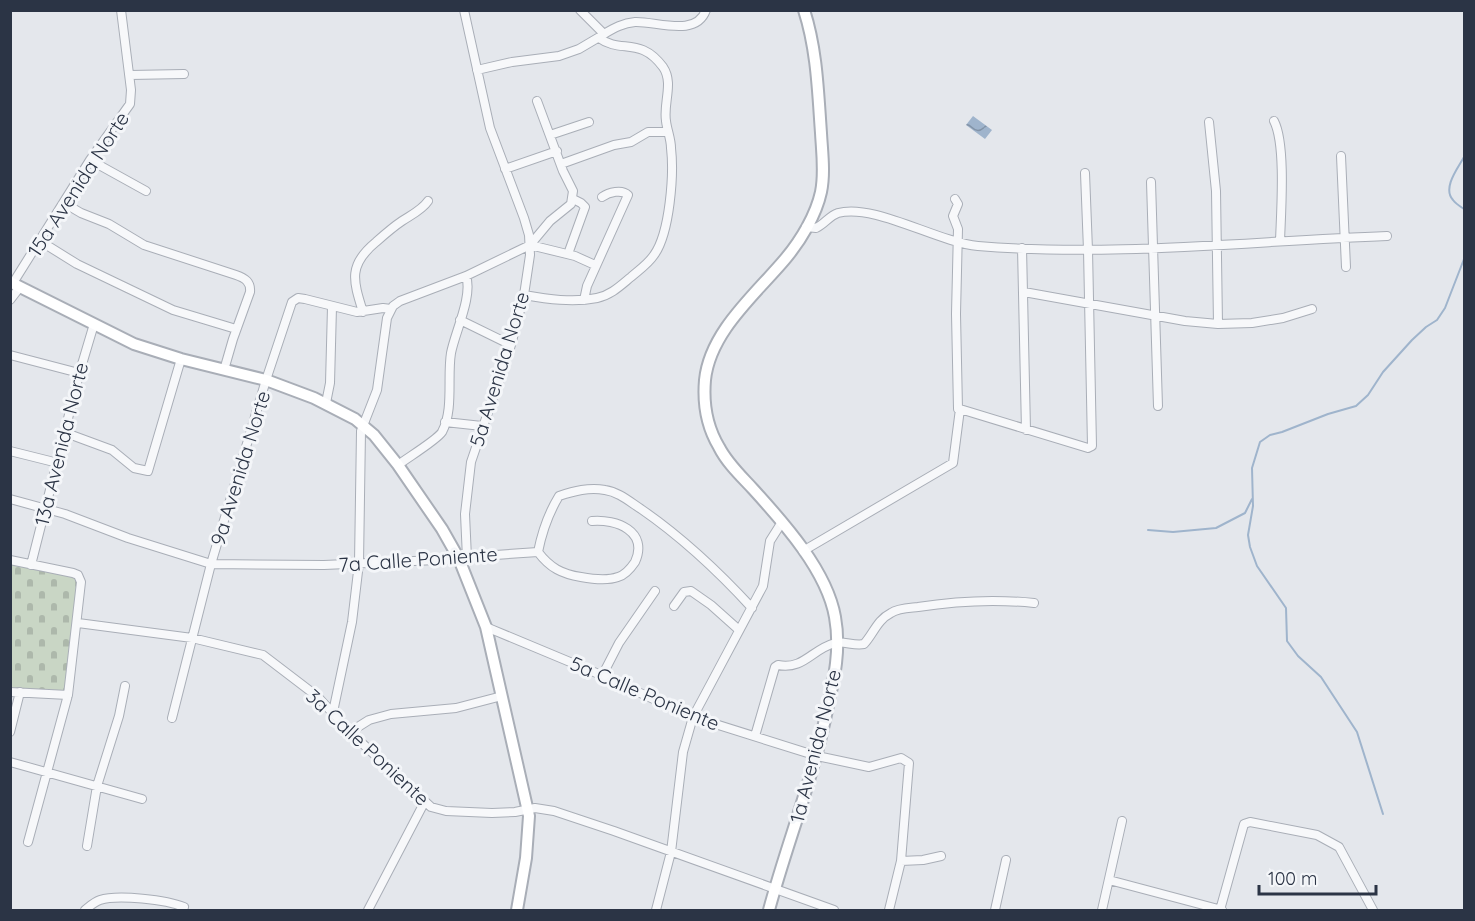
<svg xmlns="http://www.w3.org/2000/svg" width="1475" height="921" viewBox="0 0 1475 921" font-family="Quicksand,sans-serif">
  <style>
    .cemetery { fill: url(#cemetery-stones) }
    .water { fill: url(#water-waves) }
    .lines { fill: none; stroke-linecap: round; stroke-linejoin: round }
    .stream { stroke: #9fb4cc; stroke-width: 2 }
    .street-casing { stroke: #a9aeb7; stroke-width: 10 }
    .secondary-casing { stroke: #a9aeb7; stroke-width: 14 }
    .street { stroke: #f7f8fa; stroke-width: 8 }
    .secondary { stroke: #fff; stroke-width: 10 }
    .labels { text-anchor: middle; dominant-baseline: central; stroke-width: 6; stroke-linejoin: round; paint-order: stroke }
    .street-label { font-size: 20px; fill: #2b3445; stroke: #f4f6f9 }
  </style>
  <defs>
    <pattern id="cemetery-stones" width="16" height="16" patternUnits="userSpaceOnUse" patternTransform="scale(1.5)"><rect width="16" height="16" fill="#c9d6c5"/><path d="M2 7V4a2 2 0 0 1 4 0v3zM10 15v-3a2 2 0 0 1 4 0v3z" fill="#adb8ab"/></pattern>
    <pattern id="water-waves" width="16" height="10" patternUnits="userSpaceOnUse" patternTransform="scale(1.5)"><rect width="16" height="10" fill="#9fb4cc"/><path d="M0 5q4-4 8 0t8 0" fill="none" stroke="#8293a7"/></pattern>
  </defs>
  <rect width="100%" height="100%" fill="#e4e7ec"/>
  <path class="cemetery" d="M11 561 78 575 67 693 11 690Z"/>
  <path class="water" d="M973 116 992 130 985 139 966 125Z"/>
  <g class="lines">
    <path class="stream" d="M1464 157C1458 168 1442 188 1453 200 1456 204 1461 207 1464 209
      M1148 530 1173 532 1216 528 1245 513 1252 499
      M1383 814 1357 732 1321 677 1298 656 1287 641 1286 608 1257 566 1250 547 1248 535 1253 506 1252 468 1260 442 1270 435 1282 432 1328 414 1356 406 1368 395 1383 372 1412 340 1426 327 1437 320 1445 308 1464 259"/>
    <g class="street-casing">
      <path id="street" d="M464 10 490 128 524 218 529 235 530 255 524 295 511 345 471 462 465 514 467 558
        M580 10 604 34C614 28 623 23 635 22 656 21 696 38 706 10
        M477 70 512 62 559 56 579 49 601 36
        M130 75 184 74
        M1274 121C1286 144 1281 212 1280 241
        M1209 122 1216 191 1218 324
        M550 135 589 122
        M1341 156 1346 267
        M90 160 146 191
        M561 164 614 145 631 142 648 132H668
        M505 169 557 151
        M1151 182 1158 406
        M64 203 81 213 109 224 144 245 236 275C245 278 251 282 250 292L233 339 224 370
        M806 227 816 228C825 224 829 216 838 213 874 203 937 242 978 246 1114 257 1251 241 1387 236
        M40 241 77 264 173 310 236 329
        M530 245 575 256 595 265
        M1022 248 1026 430
        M568 254 585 207 581 203 573 199
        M13 283 90 160 130 104 131 90 121 10
        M1024 292 1185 321 1218 324 1252 323 1283 318 1312 309
        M524 295C547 299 573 303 597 298 611 295 620 286 631 277 639 270 648 264 654 255 670 233 674 174 671 148 671 139 667 130 666 121 663 103 674 83 663 67 640 36 621 54 599 38
        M10 300 20 287
        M584 300 587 286 628 195C622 189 609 192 602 197
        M363 312C353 280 348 265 376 242 385 234 393 227 402 221 411 215 422 210 428 201
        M460 320 511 345
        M10 355 79 373
        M326 403 330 383 332 307
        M960 409 1088 448 1092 446 1088 250 1085 173
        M445 422 482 426
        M66 433 112 450 134 468 148 471 181 359
        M10 451 58 463
        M398 465C407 458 437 440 442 432 454 410 447 377 451 353 455 332 473 296 466 276
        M10 499 65 514 128 538 211 564 324 565 459 559 481 556 538 552C542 532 548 514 559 496 574 491 589 487 605 490 619 492 630 502 641 509 683 538 718 571 752 608
        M803 551 953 463 960 409H958L956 314 958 229 953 216 958 204 955 199
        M538 552C550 568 562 574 581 577 592 579 607 581 618 577 625 575 631 568 635 562 649 531 616 519 592 521
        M10 560 73 573 78 575 81 582 68 695 28 842
        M31 565 80 371 94 324
        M674 606 684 592 691 591 711 605 739 630
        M78 623 192 638 263 655 318 697 350 732 431 807 446 811 492 813 515 812 535 808 554 811 614 831 834 910
        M486 627 594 672 693 717 817 756 869 767 901 758 909 763 901 861 889 910
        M602 676 619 643 655 591
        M10 692 68 695
        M333 712 352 622 359 563 361 431 377 390 387 318 393 306 400 301 466 276 530 245 550 221 571 204 573 191 563 171 537 101
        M172 718 211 564 266 380 292 302 298 298 305 299 357 312 383 308 391 309
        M10 732 20 692
        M350 732 369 720 391 714 456 708 502 696
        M755 736 775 667 778 665C804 670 812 649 835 643 844 641 854 646 864 644 874 633 877 620 891 613 898 608 909 608 918 607 956 601 995 599 1034 603
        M10 762 142 799
        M87 846 97 786 119 716 125 686
        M901 861 923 860 941 856
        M1109 880 1222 910
        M85 910C90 906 94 902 100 900 118 894 167 900 184 907L183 910
        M368 910 424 803
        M656 910 671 852 683 752 693 717 763 586 770 541 782 522
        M995 910 1006 860
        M1102 910 1122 821
        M1220 910 1244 824 1250 822 1317 835 1339 847 1373 910"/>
    </g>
    <g class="secondary-casing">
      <path id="secondary" d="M10 282 134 344 181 359 266 380 314 398 355 419 374 435 398 465 442 529 459 559 486 627 529 816 526 858 517 910
        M769 910C787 843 813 779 827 710 834 679 841 650 835 617 827 571 784 523 753 489 741 476 727 463 719 447 707 427 703 403 705 380 710 331 757 293 786 258 801 240 816 215 821 192 825 173 822 152 821 133 818 92 817 50 804 10"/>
    </g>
    <use href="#street" class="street"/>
    <use href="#secondary" class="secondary"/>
  </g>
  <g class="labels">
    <g class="street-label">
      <text transform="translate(78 184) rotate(-57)">15a Avenida Norte</text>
      <text transform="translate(499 369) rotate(-73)">5a Avenida Norte</text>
      <text transform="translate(61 444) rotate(-76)">13a Avenida Norte</text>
      <text transform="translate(240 468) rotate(-73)">9a Avenida Norte</text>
      <text transform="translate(418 559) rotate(-4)">7a Calle Poniente</text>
      <text transform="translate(645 693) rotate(23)">5a Calle Poniente</text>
      <text transform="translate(815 746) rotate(-76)">1a Avenida Norte</text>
      <text transform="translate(368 747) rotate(43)">3a Calle Poniente</text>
    </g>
  </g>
  <rect width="1475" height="921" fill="none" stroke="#2b3445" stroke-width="24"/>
  <path d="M1259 885v9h117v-9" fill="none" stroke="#2b3445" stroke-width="3"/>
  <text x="1268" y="885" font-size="18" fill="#2b3445" stroke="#f4f6f9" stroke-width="4.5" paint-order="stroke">100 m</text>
</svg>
